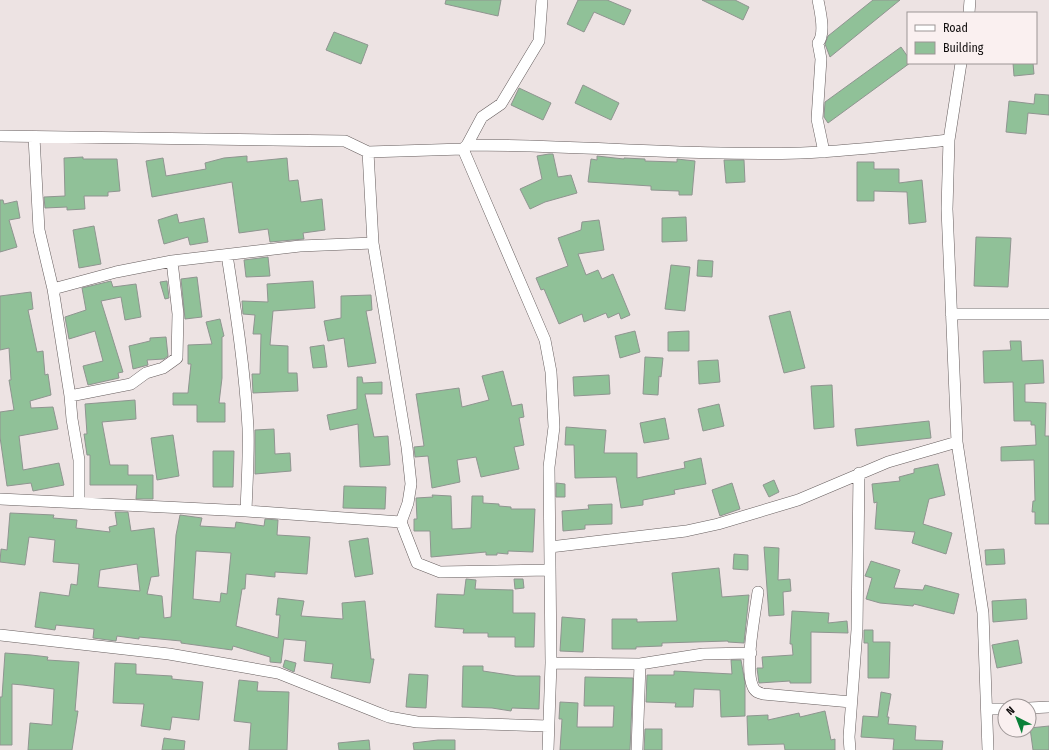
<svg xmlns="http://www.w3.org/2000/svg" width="1049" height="750" viewBox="0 0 1049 750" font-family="'Fira Sans Condensed',sans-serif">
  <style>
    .building { fill: #90c198; stroke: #8f9590; fill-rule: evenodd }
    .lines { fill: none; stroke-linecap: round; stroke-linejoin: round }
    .minor-casing { stroke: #665e5e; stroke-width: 12 }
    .minor { stroke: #fff; stroke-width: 11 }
  </style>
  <rect width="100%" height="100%" fill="#ede3e3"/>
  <path class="building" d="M446 0H501L498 16 445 4Z
    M578 0H607L631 10 624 25 594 12 584 32 567 24Z
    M702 0H735L749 7 743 20Z
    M873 0H900L830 57 825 44 828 36Z
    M334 32 368 45 361 64 326 50Z
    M901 47 908 57V63H910L828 123 824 117 825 102Z
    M1013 63H1033L1034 74 1014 76Z
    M583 85 619 103 611 120 575 103Z
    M519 88 551 103 543 120 511 105Z
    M1035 94 1049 95V115L1028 113 1026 134 1006 132 1009 101 1034 104Z
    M549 154H553L558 177 571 175 577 193 545 202 530 209 520 189 542 179 537 156Z
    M247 156V162L287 158 289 181 298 180 301 202 322 199 325 230 303 233 304 239 270 242 268 229 239 233 232 182 152 197 146 161 163 158 166 176 206 169 205 163 224 158Z
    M597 156 624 159V158L645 159V161L677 162V159L695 161 692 195H679V191L651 190V186L588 182 591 159 597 160Z
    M83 157V159H117L120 191 108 192V196H84L85 209 67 210V207L45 208 44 197 65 196 64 158Z
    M724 160H744L745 182 726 183Z
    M857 162H874V169H899V183L922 180 926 222 909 224 907 192 874 191V201H857Z
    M0 200H3L4 204 17 201 20 218 9 220 17 247 0 252Z
    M177 214 179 223 204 218 208 242 190 245 188 237 164 244 158 220Z
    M686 217 687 241 662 242V218Z
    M599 220 604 250 578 254 586 275 598 270 602 279 613 274 630 315 621 319 619 313 608 318 606 313 584 322 582 314 559 324 544 289 541 290 536 278 568 266 558 238 581 230 582 222Z
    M94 226 101 264 79 268 73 230Z
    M976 237 1011 238 1008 287 974 286Z
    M268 257 270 276 246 277 244 260Z
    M698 260 713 261 712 277 697 276Z
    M671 265 690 267 685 311 665 309Z
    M197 277 202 317 185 319 181 279Z
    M111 281 113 287 136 284 141 317 125 320 121 297 101 301 123 372 118 373 119 378 88 385 83 366 103 361 95 331 69 339 65 317 86 310 82 288Z
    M167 281 169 298 165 299 160 282Z
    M313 281 315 308 273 311 270 345 288 346V373H297L298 391 253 393 252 374H260L261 334H253L255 315 243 314 242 301 268 302 267 284Z
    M31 292 33 309 28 310 37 352 43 351 45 375 48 374 51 395 30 401 31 408 53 407 58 429 19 436 23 470 59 463 64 485 33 491 31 483 7 486 0 437V412L14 410 9 380H11L9 348 0 350V296Z
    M371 295 372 310 366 311 376 363 348 367 344 338 328 341 324 321 341 318V296Z
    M790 311 805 368 784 373 769 316Z
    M220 319 224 336 222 337V378L219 403H225V422H197V405H173V393H188L191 364H188V345L212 344 206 322Z
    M635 331 640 352 620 358 615 336Z
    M689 331V351H668V332Z
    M166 337 168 356 164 359 147 360 148 365 133 369 129 346 150 341V338Z
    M1010 341H1021L1022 361 1043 360 1044 383 1025 384V402L1046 403 1045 436H1049V524H1035V512H1032L1033 501H1035L1034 460 1001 461V447L1036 445 1035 425H1031V421H1014L1013 382 984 383 983 351 1011 350Z
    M324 345 327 367 313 368 310 347Z
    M645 357 663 358 661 377 659 376 658 395 643 394Z
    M718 360 720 382 699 384 698 361Z
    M503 371 512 406 522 404 524 417 519 418 524 445 514 447 519 469 481 477 476 457 457 460 460 482 432 488 428 456 415 457 414 447 424 446 416 394 459 388 462 407 489 400 482 376Z
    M609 375 610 394 574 396 573 377Z
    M357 377H362L363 383 382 382V394H365L374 437 388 436 390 465 360 467 358 424 330 430 327 415 357 409Z
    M832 385 834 427 814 429 811 386Z
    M135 400 136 419 102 422 110 465H128V475H153V499H136L137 485H90V455H87L84 434H87L85 404Z
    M719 404 724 426 703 431 698 409Z
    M665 418 669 439 644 443 640 423Z
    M929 421 931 438 857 446 855 429Z
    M566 427 606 430 604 453H637V478L685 468 684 462 701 458 706 484 674 490 675 494 643 500V505L621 508 616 477 575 478 574 445H565Z
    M274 429 275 454 290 453 291 471 255 474V430Z
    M173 435 179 476 157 480 151 438Z
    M213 451H234L233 487H213Z
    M938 464 945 495 929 499 923 524 952 533 946 554 912 543 915 532 875 529 877 502 874 503 872 484 900 481 899 477 914 473V469Z
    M774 480 779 492 769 497 763 485Z
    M556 483 565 484V497H556Z
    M732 483 740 509 720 516 712 490Z
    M344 486 386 487 385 509 343 508Z
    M432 495 451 496 452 529 471 528 472 496H483V503L499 504V506L511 507V509H535L533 552 508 551V554L497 553V555H486V552L431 557 430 531H414V519H417L416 498 433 497Z
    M612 504V524L585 525V529L563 531 562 511 589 509 588 505Z
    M115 512H128L131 531 154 528 159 576 151 577 147 594 162 596 164 618 171 617 176 535 180 515 202 518 200 526 235 528 236 522 264 526 265 519 278 520 277 535 310 537 307 574 275 572V577L246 574 245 589H242L236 626 278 638 280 615H276L278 598 304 601 301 616 343 619 342 603 365 601 371 659H374L370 683 331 678 333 664 304 661 306 641 284 639 281 663 270 662V657L233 646 232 650 181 643V641L139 637V639L117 636 116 641 93 638 94 629 56 625 55 630 35 627 40 592 69 596 71 584 77 585 79 564 53 562 55 540 29 537 25 565 0 562 1 549 7 550 10 513 54 515 53 518 77 520 76 528 110 532 109 527 117 525ZM196 551 231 553 227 594 221 593 220 602 193 599ZM137 564 140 591 98 587 100 570Z
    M368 538 373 574 355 577 349 541Z
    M764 547 779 548 778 580 790 579 791 591 783 592 784 615 769 616Z
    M1004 549 1005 564 986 565 985 550Z
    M734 554 748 555V570L733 569Z
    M871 561 900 570 894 588 923 590 925 585 959 594 954 614 914 604 913 606 880 603 866 599 872 578 865 576Z
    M719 568 722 597 749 595 744 643 728 642V641L662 643V646L636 647V649H612V619H637V622L677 621 672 573Z
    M466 579 476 580 475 589 513 590V613H535L534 647H515V637H488V633H463L464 629 435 627 437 594 464 595Z
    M514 579H523L524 588 515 589Z
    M1026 599 1027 619 993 622 992 601Z
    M792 611 829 613 828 623 847 621 848 633 811 632V683H790V681L759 683 757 668H763L762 657 793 655 792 644H790Z
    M562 617 585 619 583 652 560 651Z
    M864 630H873V642H890L889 678H868V643H864Z
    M1018 640 1022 663 997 668 992 645Z
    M5 653 31 655 48 657 47 660 79 662 75 711H78L72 750H28L30 723 52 725 54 689 23 685 12 684V745H0V697H2Z
    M285 660 296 663 294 672 283 667Z
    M731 660H741L745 683V716L721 717 720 690 694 689 693 707H675L676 703 646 702 647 675H674V671L732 674Z
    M115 663 136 664V674L172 676V679L203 682 199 720 172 717 170 730 141 726 144 704 113 703Z
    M463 666H483V671L516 676H540L539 709 512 708 511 711 492 708 462 707Z
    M409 674 428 675 426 708 406 707Z
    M585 677 633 678 630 750H560L562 719H559L560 702 578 703 577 727H613L614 706H584Z
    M239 680 258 682 257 691 289 692 287 750H249L251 723 234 721Z
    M881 692 891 694 887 717H889L888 724 916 726 915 740 943 741 942 750H893L894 739 861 737 863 716 878 717Z
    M825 711 831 740 835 739V750H785L784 744 748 745 747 716 768 715V720L799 713 800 717Z
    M1049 726V750H1033L1030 728Z
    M645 729H662V750H644Z
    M164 738 185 741 184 750H162Z
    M369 740 370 750H339L338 743Z
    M438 740H455V750H414L413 743Z"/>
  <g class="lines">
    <g class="minor-casing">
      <path id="minor" d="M818 0C820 11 826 33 818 43L821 59 817 119 824 152
        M969 13 970 0
        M961 63 949 140 947 209 957 442 983 613 988 750
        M0 136 345 141 368 152 463 149 467 145C578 145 690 156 801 153 850 151 900 145 949 140
        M34 137 39 230 53 289 70 396 72 419 79 460V503
        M467 145 482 117 501 104 539 41 542 0
        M463 149 545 340 551 372 554 427 549 467 551 663 548 750
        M368 152 373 243 407 447 411 484 408 503 401 522 417 563 440 572 550 570
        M227 255C236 313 245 370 248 428 249 455 247 483 246 511
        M53 289 116 272 172 261 300 246 373 243
        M951 314H1049
        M70 396 131 384 146 373 163 368 177 358 178 314 172 261
        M0 499 246 511 401 522
        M550 547 686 531 718 524 798 500 888 462 957 442
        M758 592C755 613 744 669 753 687 755 692 759 693 763 694L851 702
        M0 635 169 654 278 673 376 712 389 717 417 722 548 726
        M551 663 640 664 703 654 751 653
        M1029 708 1049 707
        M988 709H1005
        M637 750 640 664
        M850 750 849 737 857 630 859 473"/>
    </g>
    <use href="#minor" class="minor"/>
  </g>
  <rect x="907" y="12" width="130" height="52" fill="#faf0f0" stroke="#9c9595"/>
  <rect x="915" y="25" width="20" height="6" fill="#ffffff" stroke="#9c9595"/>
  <text x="943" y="32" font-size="12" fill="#100d0d">Road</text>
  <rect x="915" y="42" width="20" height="12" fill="#90c198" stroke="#9c9595"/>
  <text x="943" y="52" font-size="12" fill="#100d0d">Building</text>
  <g transform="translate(1017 718) rotate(318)"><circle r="19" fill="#faf0f0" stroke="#9c9595"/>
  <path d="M0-3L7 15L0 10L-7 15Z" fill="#0a8038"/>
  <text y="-6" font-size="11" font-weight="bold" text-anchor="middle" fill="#100d0d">N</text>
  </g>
</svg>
